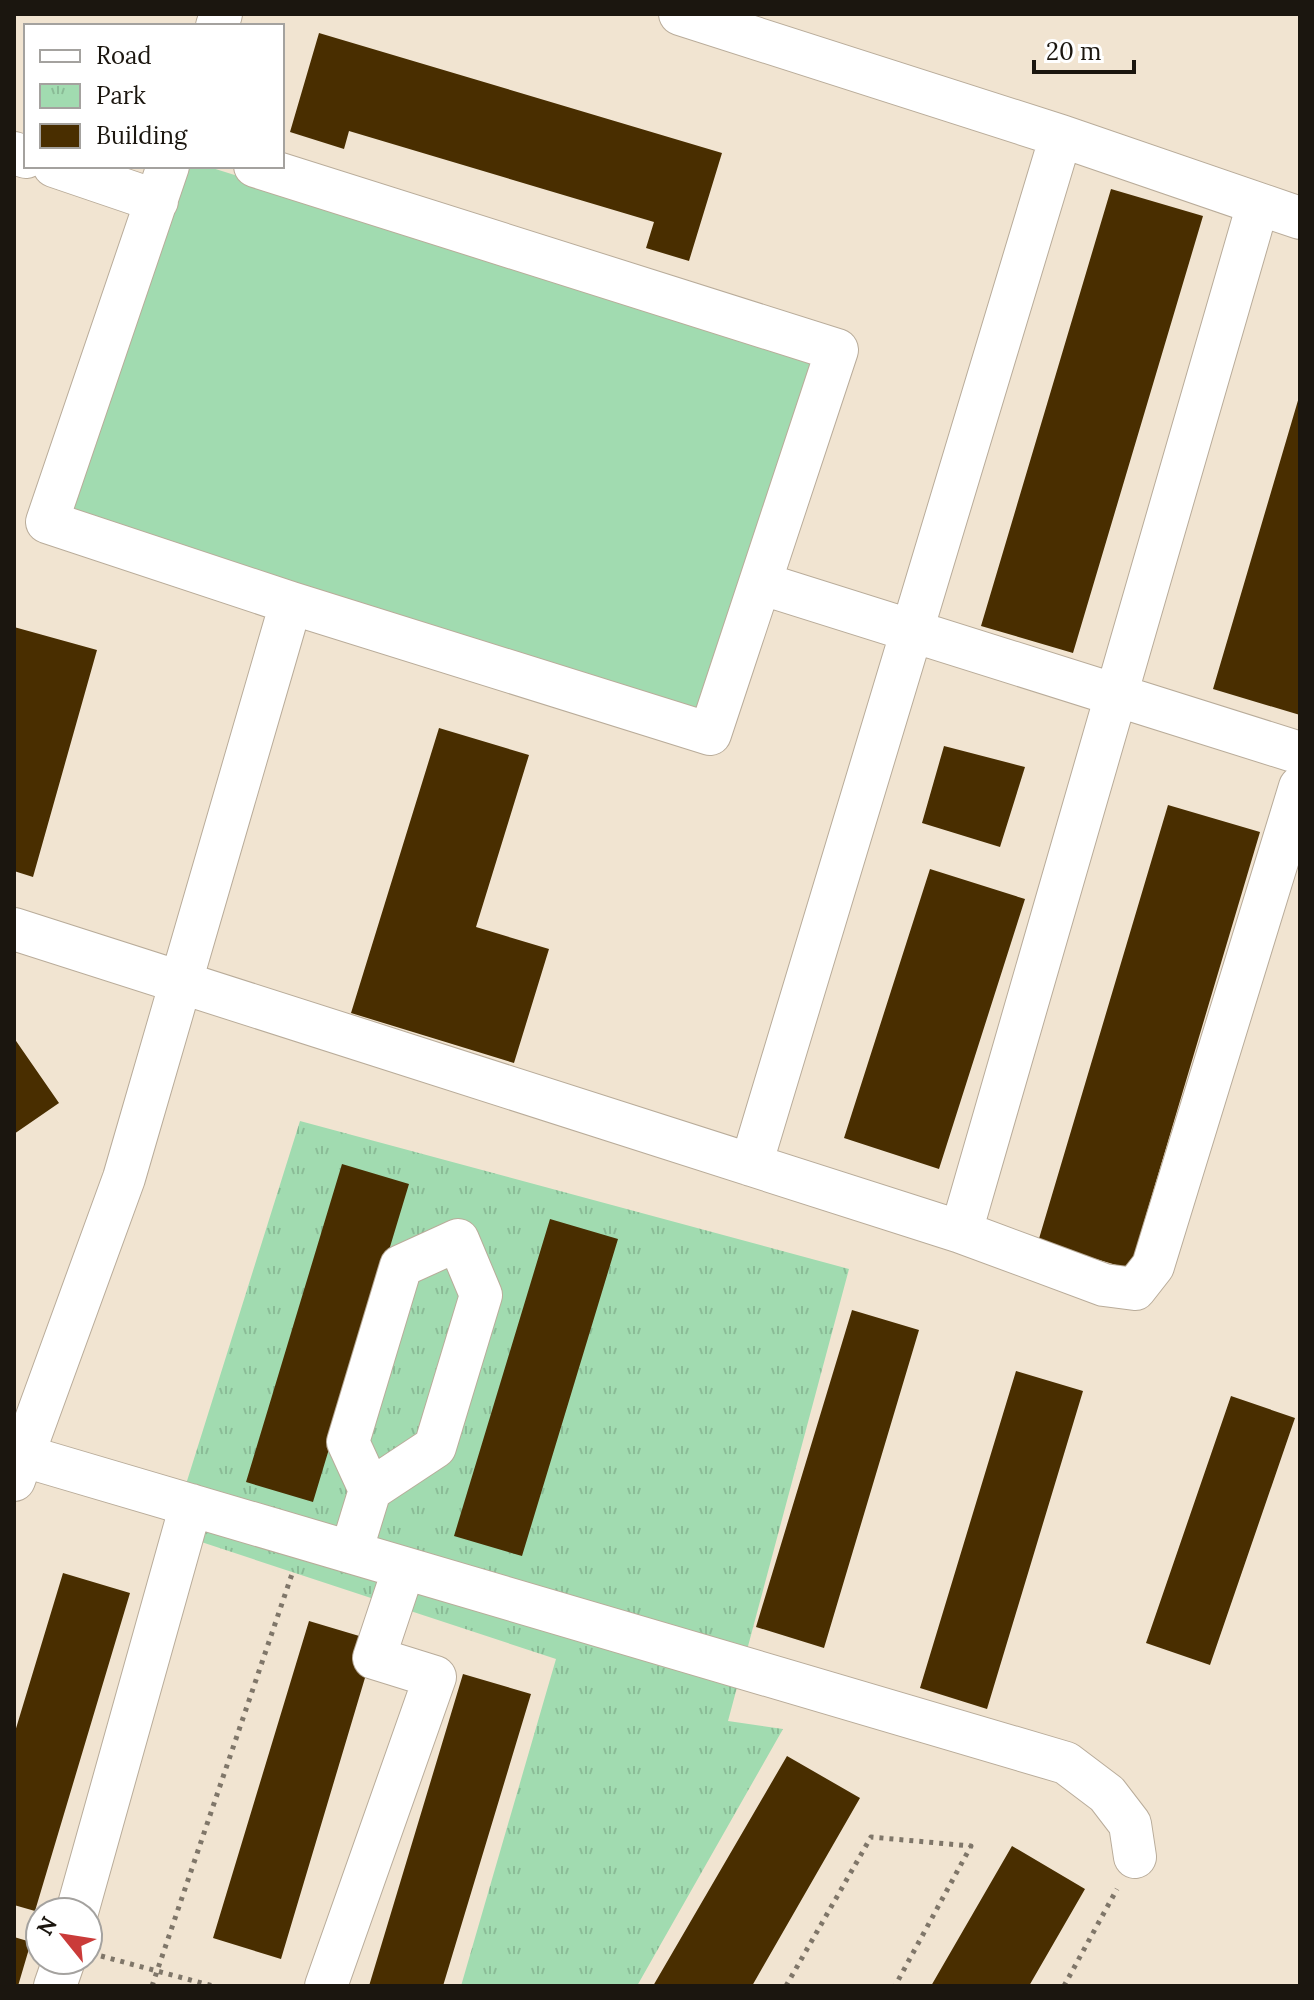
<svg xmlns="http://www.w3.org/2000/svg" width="1314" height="2000" viewBox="0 0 1314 2000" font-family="Lora,serif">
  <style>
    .park { fill: url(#park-tufts) }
    .garden { fill: #a1dbb0 }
    .building { fill: #492e00 }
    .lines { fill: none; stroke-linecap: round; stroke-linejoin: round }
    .minor-casing { stroke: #b9ac9a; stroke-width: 44 }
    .path { stroke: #7f7669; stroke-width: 5; stroke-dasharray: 4 6; stroke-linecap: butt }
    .minor { stroke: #fff; stroke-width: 42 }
  </style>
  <defs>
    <pattern id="park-tufts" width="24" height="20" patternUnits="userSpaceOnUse" patternTransform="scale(2)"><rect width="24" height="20" fill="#a1dbb0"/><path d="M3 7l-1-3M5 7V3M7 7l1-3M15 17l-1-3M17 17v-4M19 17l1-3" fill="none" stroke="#8abb96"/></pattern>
  </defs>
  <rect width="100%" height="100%" fill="#f1e4d1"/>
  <path class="park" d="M300 1121 849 1269 728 1721 783 1729 637 1986H461L556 1659 171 1532Z"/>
  <path class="garden" d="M186 166H206L817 359 700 721 68 515Z"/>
  <path class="building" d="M319 33 722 153 689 261 646 248 654 222 349 131 344 149 290 132Z
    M1111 189 1203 216 1073 653 981 626Z
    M1299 397 1300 398V715L1213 689Z
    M14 627 97 650 33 877 14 871Z
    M439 728 529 755 476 927 549 949 514 1063 351 1013Z
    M944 746 1025 767 1000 847 922 823Z
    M1168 805 1260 832 1130 1269 1038 1242Z
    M930 869 1025 899 939 1169 844 1138Z
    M14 1038 59 1103 14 1134Z
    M342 1164 409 1184 313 1502 246 1482Z
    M550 1219 618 1239 522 1556 454 1536Z
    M852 1310 919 1330 824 1648 756 1627Z
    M1016 1371 1083 1391 987 1709 920 1688Z
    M1231 1396 1295 1418 1210 1665 1146 1643Z
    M63 1573 130 1593 35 1911 14 1905V1735Z
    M309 1621 376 1641 281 1959 213 1938Z
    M463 1674 531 1694 443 1986H369Z
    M787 1756 860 1798 752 1986H653Z
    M1012 1846 1085 1889 1029 1986H931Z
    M14 1937 31 1942 18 1986H14Z"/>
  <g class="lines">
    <g class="minor-casing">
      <path id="minor" d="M680 14 1061 136 1300 218
        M217 26 221 14
        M14 153 26 157
        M54 166 157 201
        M168 166 47 522 291 603 710 734 837 350 255 166
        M760 583 1300 753
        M14 929 961 1232 1104 1285 1135 1289 1153 1266 1300 787
        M751 1165 1061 136
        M961 1232 1258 204
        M14 1453 1066 1763 1107 1794 1130 1824 1135 1857
        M14 1480 124 1178 291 603
        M351 1552 370 1490 435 1447 481 1295 458 1240 401 1266 348 1442 370 1490
        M77 1912 191 1505
        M55 1986 64 1960
        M326 1986 435 1677 374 1658 404 1568"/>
    </g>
    <path class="path" d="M101 1956 213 1986
      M152 1986 292 1574
      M786 1986 871 1837 971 1846 895 1986
      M1064 1986 1117 1889"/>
    <use href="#minor" class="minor"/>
  </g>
  <rect width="1314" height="2000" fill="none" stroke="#1b160f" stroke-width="32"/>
  <rect x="24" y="24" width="260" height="144" fill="#ffffff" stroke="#a4a29f" stroke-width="2"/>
  <rect x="40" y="50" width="40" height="12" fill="#ffffff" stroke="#a4a29f" stroke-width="2"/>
  <text x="96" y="64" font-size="24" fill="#1b160f">Road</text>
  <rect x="40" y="84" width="40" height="24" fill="url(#park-tufts)" stroke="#a4a29f" stroke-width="2"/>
  <text x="96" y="104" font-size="24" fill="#1b160f">Park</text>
  <rect x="40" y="124" width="40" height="24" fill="#492e00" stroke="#a4a29f" stroke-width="2"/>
  <text x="96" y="144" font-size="24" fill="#1b160f">Building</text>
  <g transform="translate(64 1936) rotate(300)"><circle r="38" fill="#ffffff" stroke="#a4a29f" stroke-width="2"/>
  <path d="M0-6L14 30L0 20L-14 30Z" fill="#ca3b39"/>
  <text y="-12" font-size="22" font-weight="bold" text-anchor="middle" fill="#1b160f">N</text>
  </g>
  <path d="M1034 60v12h100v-12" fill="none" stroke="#1b160f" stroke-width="4"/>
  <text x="1046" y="60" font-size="24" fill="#1b160f" stroke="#ffffff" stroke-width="6" paint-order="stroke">20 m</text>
</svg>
